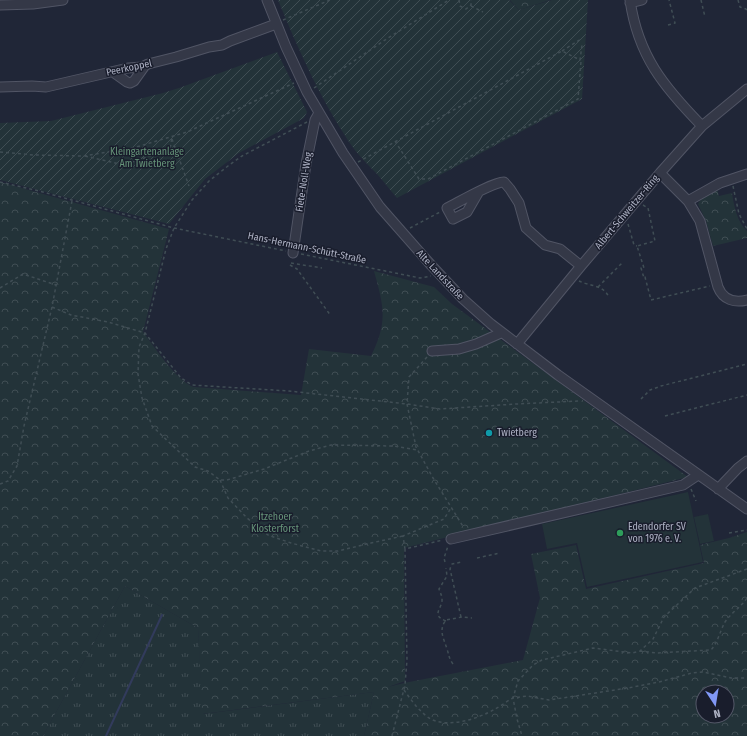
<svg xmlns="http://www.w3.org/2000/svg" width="747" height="736" viewBox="0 0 747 736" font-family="'Fira Sans Condensed',sans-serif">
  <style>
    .grass { fill: url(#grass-tufts) }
    .forest { fill: url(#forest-crowns); fill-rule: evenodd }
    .park { fill: #233339 }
    .garden { fill: url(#garden-furrows) }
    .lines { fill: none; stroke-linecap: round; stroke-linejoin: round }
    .stream { stroke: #323b5c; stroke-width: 2 }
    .minor-casing { stroke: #515565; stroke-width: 11 }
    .path { stroke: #404e55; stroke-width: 1.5; stroke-dasharray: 3 3; stroke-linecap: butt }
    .minor { stroke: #343847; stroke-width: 9 }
    .culture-dot { fill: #0f9aa8; stroke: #191d2c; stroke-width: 1.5 }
    .leisure-dot { fill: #2e9e5b; stroke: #191d2c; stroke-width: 1.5 }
    .labels { text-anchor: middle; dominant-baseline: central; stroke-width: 3; stroke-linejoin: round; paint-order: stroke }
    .street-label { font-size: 10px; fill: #aeb2c4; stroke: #191d2c }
    .park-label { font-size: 10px; fill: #669479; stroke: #191d2c }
    .poi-label { font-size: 10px; fill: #aeb2c4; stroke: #191d2c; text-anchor: start }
  </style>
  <defs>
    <pattern id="grass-tufts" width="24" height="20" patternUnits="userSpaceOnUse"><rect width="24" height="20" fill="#233339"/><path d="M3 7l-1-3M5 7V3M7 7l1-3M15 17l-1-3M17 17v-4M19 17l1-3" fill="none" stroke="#404e54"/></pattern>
    <pattern id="forest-crowns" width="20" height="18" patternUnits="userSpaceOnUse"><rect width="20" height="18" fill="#233339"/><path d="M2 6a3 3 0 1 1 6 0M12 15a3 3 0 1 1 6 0" fill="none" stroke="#404e54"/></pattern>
    <pattern id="garden-furrows" width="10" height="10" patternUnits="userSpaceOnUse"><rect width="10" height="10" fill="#233339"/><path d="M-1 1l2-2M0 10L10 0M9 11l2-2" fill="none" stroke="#404e54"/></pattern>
  </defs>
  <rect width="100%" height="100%" fill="#202637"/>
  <path class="grass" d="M125 586 198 628 203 714 374 692 364 736H43Z"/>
  <path class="forest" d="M510 0H550L519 10Z
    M0 182 169 229 143 332C154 346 177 382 194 387L301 395 309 349 371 356C388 322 384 307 374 271L434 287 452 304 688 477 404 548 405 681 388 687 404 683 523 660 540 598 531 554 576 545 586 589 704 563 700 545 729 538 747 532V736H364L374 692 202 714 198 628 125 586 43 736H0ZM703 692H727V716H703Z
    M717 189 719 196 732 193C734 206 737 222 747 231V238L713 246 706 221 698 204C701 197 711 193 717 189Z"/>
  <path class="park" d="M688 492 703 562 587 587 577 543 547 549 542 524Z
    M708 514 714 541 700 544 694 517Z"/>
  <path class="garden" d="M278 0H509L519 10 552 0H588L582 99 397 198C390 190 384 182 377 174 367 164 357 154 349 142 320 98 298 49 278 0Z
    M277 52 307 112 304 118 239 153 205 179 169 224 0 180V123L51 121 163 93 179 88Z"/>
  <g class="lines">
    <path class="stream" d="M106 736 162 615"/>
    <g class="minor-casing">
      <path id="minor" d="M267 0 286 47 307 92 343 153 380 207 431 265 463 299 491 324 558 375 747 509
        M630 0C638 56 664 87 702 126
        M630 3 642 0
        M0 5 33 4 63 0
        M113 72 127 82 130 83 134 81 144 67
        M0 87 32 86 46 87 128 68 142 67 148 64 176 57 209 47 222 45 230 41 276 24
        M660 173 688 201 700 221 718 287C723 300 735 303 747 300
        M478 193 467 212 453 219 447 208C459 202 493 182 504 182L510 189 519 203 526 228 545 245 560 249 581 266
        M688 201 720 183 747 174
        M293 253 306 164 315 120 319 113
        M517 344 581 266 660 173 702 126 747 89
        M432 351 459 349 476 344 501 333
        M718 489 738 468 747 461
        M451 539 683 485 698 475"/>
    </g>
    <path class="path" d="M459 0 460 6 466 9 471 5V0
      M701 0 705 17
      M738 0 740 7 746 9 747 11
      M471 6 483 12
      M283 20 330 0
      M668 25 675 23 669 0
      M562 51 581 39
      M314 88 388 38 449 0
      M307 122 242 156 228 166 209 181 192 200 174 228 166 249 145 333 139 347 138 374 142 398 152 426 195 467 208 471 220 480H227L264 469 309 451 331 445 393 446 417 450
      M172 139 189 186
      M395 141 419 179H428L578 99 581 61 580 60
      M0 152 34 155 83 156 133 148 187 132 294 83
      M85 156 124 165 170 149 172 137
      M358 162 562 51 580 60 582 45
      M0 182 39 191 174 228 286 251
      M733 186 739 214 747 229
      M72 201 52 307 71 315 108 322 145 333 181 378 192 385 289 391 407 404 440 409 516 404 579 401
      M643 205 648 208 655 241 637 246 644 268H641L644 278 645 277 651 300 710 286
      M628 224 634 245 637 246
      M410 228 440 212
      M301 254 420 278 431 276
      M291 263 322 268
      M290 265 297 269 331 316
      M579 281C589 286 605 285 609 298
      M598 287 622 263
      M0 288 23 274 56 285
      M427 357 409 377 407 404 416 447 433 478 464 528
      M641 399 650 390 661 386 747 364
      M665 416 747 395
      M220 480 228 498 247 518 268 535 291 543 321 551H338L371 543 403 536
      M0 484 8 481 17 466 24 426 52 307
      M691 489 696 501
      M729 533 747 530
      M405 549 403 536 444 519 451 508
      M477 558 500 553
      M445 562 444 558 448 546
      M747 569 695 588 664 617 653 639 640 651 632 653 593 648 542 660 533 665 518 681 513 698 527 696 549 700 628 688 659 682 692 673 703 672 731 678H747
      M461 617 450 569 452 564 462 562
      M446 621C430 615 443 608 442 599 442 595 440 593 439 589L447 576 446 568
      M640 651 656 653 711 650C718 642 720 631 725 622 731 613 741 607 747 598
      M453 664C449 659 449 655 447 649 444 639 438 630 446 620L462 617 472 618
      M404 690C411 700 419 711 429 718 447 729 478 719 495 709 501 706 507 701 513 698L517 719 522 736
      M392 736 405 685 407 660 405 549 443 540"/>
    <use href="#minor" class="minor"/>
  </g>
  <circle class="culture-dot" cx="489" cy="433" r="4"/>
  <circle class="leisure-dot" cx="620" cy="533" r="4"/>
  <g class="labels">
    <g class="street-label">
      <text transform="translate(129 68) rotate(-12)">Peerkoppel</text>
      <text transform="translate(304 182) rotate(-81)">Fiete-Noll-Weg</text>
      <text transform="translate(627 212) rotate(-50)">Albert-Schweitzer-Ring</text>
      <text transform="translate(307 248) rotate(12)">Hans-Hermann-Schütt-Straße</text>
      <text transform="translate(440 275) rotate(47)">Alte Landstraße</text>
    </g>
    <g class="park-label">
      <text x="147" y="152">Kleingartenanlage<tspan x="147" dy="12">Am Twietberg</tspan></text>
      <text x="275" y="517">Itzehoer<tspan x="275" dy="12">Klosterforst</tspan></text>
    </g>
    <g class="poi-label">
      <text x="497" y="433">Twietberg</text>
      <text x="628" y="527">Edendorfer SV<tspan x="628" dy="12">von 1976 e. V.</tspan></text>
    </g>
  </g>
  <g transform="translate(715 704) rotate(168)"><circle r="19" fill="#191d2c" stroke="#555969"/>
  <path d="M0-3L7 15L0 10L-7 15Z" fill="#8198f6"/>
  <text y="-6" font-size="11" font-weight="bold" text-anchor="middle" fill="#aeb2c4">N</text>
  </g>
</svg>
